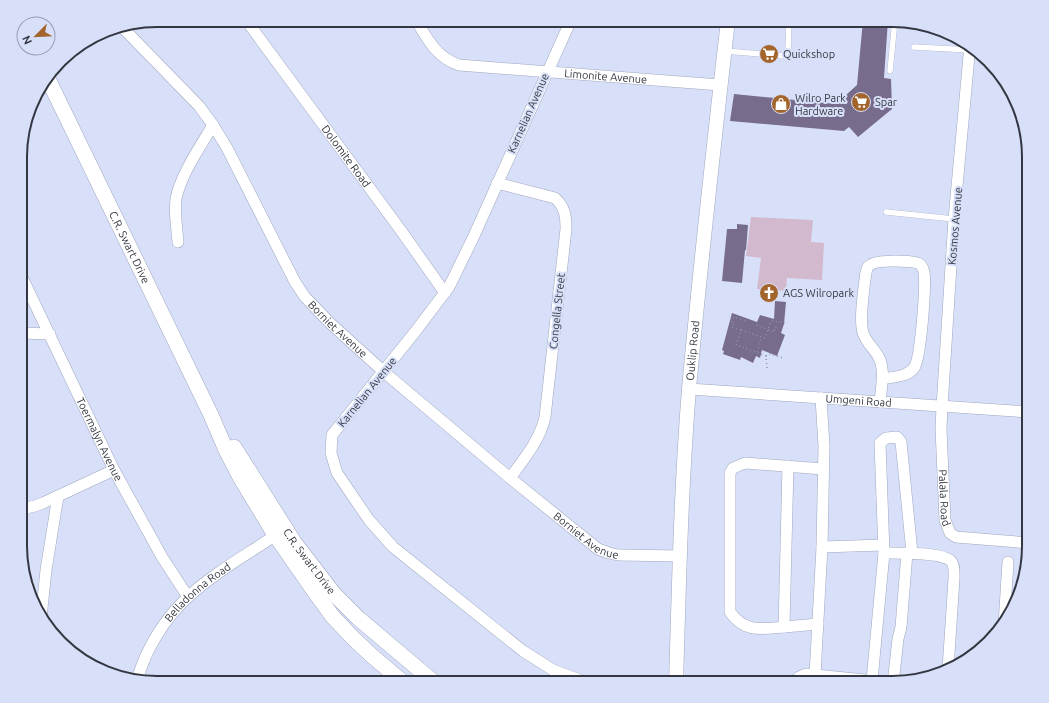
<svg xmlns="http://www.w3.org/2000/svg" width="1049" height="703" viewBox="0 0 1049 703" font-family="Ubuntu,sans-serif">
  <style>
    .green { fill: #d2b9ce }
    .building { fill: #776c8b }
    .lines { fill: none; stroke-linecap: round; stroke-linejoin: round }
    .service-casing { stroke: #9fa7bf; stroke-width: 6 }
    .minor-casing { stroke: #9fa7bf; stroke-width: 12 }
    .tertiary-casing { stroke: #9fa7bf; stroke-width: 15 }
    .secondary-casing { stroke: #9fa7bf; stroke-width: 16 }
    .path { stroke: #8f95a7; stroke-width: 1.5; stroke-dasharray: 1 3; stroke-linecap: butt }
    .service { stroke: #fff; stroke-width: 5.5 }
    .minor { stroke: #fff; stroke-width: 11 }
    .tertiary { stroke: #fff; stroke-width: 14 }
    .secondary { stroke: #fff; stroke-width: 15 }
    .labels { text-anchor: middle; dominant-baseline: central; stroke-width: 4; stroke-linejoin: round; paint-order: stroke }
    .poi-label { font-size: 11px; fill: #343741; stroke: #d8e0f9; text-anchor: start }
    .street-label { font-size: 11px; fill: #343741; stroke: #d8e0f9 }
    .rim { fill: none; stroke: #343741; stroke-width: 2 }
  </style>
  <rect width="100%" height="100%" fill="#d8e0f9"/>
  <path class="green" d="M751 217 813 220 811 242 824 243 822 280 787 278 786 291 757 289 761 258 746 256Z"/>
  <path class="building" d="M863 20H888L884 78 891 79 892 109 858 137 849 127 844 131 730 121 734 94 836 104 857 85Z
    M737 224 748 225 746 250H745L742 283 722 281 727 229H737Z
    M775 301 786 302 784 324 781 333 785 335 777 356 762 350 760 358 756 356 753 363 741 357 740 360 723 354 724 351 722 350 732 313 757 322 760 315 774 319Z"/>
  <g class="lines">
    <g class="service-casing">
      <path id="service" d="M914 47 970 50
        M725 51 784 56 787 55 788 52 789 20
        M890 71 895 20
        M886 212 954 219"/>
    </g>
    <g class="minor-casing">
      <g id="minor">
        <path id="s1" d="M246 20 402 232 445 293"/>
        <path id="s2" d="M416 20C427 39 437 58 459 65L720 85"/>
        <path d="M571 20 473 238 449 287 415 332 332 435 331 453 337 473 369 520 393 547 523 651 553 670 588 683"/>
        <path id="s3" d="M122 27 199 106 213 125 227 148 295 282 305 297 330 323 384 372 510 478 598 549 609 553 618 555 680 556"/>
        <path id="s4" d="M970 45 954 219 942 407 941 429 945 520 950 533 956 537 1029 543"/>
        <path d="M497 183 555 198C565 207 566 216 566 229L545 417C540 440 524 459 510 478"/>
        <path d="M178 242C177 228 174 213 176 199 180 176 201 145 213 125"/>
        <path id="s5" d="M21 275 114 470 162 557 188 597"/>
        <path d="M21 333 50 334"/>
        <path id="s6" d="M689 389 1029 412"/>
        <path d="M880 402C881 388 886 369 878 356 874 349 866 342 863 333 859 319 864 288 866 272 867 270 867 267 869 266 875 259 909 261 918 263 922 265 923 268 924 272 926 286 921 358 914 368 907 377 892 377 882 379"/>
        <path d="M21 509 35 506 43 503 114 470"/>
        <path d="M822 547 883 545"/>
        <path d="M884 553C898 553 941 552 951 561 955 565 954 574 954 579L948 669"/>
        <path d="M41 618 46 570 58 496"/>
        <path d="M818 624C807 625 795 626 784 627 761 629 745 633 730 612V473L733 468 745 463 823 469"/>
        <path d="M1004 624 1008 562"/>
        <path d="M784 627 788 466"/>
        <path d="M815 675 822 547 824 446 821 398"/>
        <path id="s7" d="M137 680C146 649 164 619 188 597 215 572 250 553 280 532"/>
        <path d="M872 680 884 553 880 443 886 438 897 437 901 442 912 553"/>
        <path d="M796 683 799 677 806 674 894 683"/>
        <path d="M893 683 898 639 901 627 907 553"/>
      </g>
    </g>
    <g class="tertiary-casing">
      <g id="tertiary">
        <path id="s8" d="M676 683C679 585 681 487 689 389 700 266 714 143 728 20"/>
      </g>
    </g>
    <g class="secondary-casing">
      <g id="secondary">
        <path id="s9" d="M48 79 211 415 226 450 240 477 275 535 314 591 333 617 352 637 371 655 404 683"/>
        <path id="s10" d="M234 447 294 542 334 594 358 618 435 683"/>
      </g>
    </g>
    <path class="path" d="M757 325 774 332 775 327 779 329
      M741 330 732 327 734 323 732 322 734 317 745 321
      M757 352 762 337
      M766 356 769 354 784 358
      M767 368 766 356 736 345 741 330 765 338 771 321 788 323"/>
    <use href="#service" class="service"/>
    <use href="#minor" class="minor"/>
    <use href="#tertiary" class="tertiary"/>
    <use href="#secondary" class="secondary"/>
  </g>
  <defs>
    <g id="supermarket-disc" transform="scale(1)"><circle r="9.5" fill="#a3652b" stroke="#d8e0f9"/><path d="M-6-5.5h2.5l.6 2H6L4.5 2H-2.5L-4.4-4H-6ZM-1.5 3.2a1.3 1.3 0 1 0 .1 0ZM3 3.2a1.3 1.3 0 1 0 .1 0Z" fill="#fff"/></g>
    <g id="shop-disc" transform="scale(1)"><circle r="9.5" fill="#a3652b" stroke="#d8e0f9"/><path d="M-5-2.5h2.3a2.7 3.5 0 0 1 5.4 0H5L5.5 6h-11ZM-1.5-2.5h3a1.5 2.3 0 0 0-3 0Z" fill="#fff"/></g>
    <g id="church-disc" transform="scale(1)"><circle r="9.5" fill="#a3652b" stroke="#d8e0f9"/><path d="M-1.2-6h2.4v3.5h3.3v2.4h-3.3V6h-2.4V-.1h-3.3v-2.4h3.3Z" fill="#fff"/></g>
  </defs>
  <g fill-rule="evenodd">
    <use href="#supermarket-disc" x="769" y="54"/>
    <use href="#supermarket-disc" x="861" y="102"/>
    <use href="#shop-disc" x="781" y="104"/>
    <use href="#church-disc" x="769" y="293"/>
  </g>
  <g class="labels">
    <g class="poi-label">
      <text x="783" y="54">Quickshop</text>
      <text x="795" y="98">Wilro Park<tspan x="795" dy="13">Hardware</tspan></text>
      <text x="875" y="102">Spar</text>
      <text x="783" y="293">AGS Wilropark</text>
    </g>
    <g class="street-label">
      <text stroke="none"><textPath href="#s2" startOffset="211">Limonite Avenue</textPath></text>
      <text transform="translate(528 113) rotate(-66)">Karnelian Avenue</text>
      <text stroke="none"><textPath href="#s1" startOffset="169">Dolomite Road</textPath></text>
      <text transform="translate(955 226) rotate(-85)">Kosmos Avenue</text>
      <text stroke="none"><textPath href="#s9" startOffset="187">C.R. Swart Drive</textPath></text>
      <text transform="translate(557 311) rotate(-84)">Congella Street</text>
      <text stroke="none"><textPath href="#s3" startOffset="375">Borniet Avenue</textPath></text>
      <text stroke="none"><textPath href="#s8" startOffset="333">Ouklip Road</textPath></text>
      <text transform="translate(367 392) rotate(-51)">Karnelian Avenue</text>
      <text stroke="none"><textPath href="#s6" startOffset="170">Umgeni Road</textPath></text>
      <text stroke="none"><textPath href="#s5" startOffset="182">Toermalyn Avenue</textPath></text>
      <text stroke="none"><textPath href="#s4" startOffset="454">Palala Road</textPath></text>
      <text stroke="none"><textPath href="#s3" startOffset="699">Borniet Avenue</textPath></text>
      <text stroke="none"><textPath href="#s10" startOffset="137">C.R. Swart Drive</textPath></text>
      <text stroke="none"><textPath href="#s7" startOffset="109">Belladonna Road</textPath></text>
    </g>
  </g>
  <path d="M0 0H1049V703H0ZM157 27H892A130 130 0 0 1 1022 157V546A130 130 0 0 1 892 676H157A130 130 0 0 1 27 546V157A130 130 0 0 1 157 27Z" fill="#d8e0f9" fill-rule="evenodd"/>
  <path class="rim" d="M157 27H892A130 130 0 0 1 1022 157V546A130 130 0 0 1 892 676H157A130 130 0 0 1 27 546V157A130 130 0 0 1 157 27Z"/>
  <g transform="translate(36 36) rotate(246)"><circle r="19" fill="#d8e0f9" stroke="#969caf"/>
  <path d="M0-3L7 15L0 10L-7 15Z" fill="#a3652b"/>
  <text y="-6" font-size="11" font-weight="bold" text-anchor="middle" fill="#343741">N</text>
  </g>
</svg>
